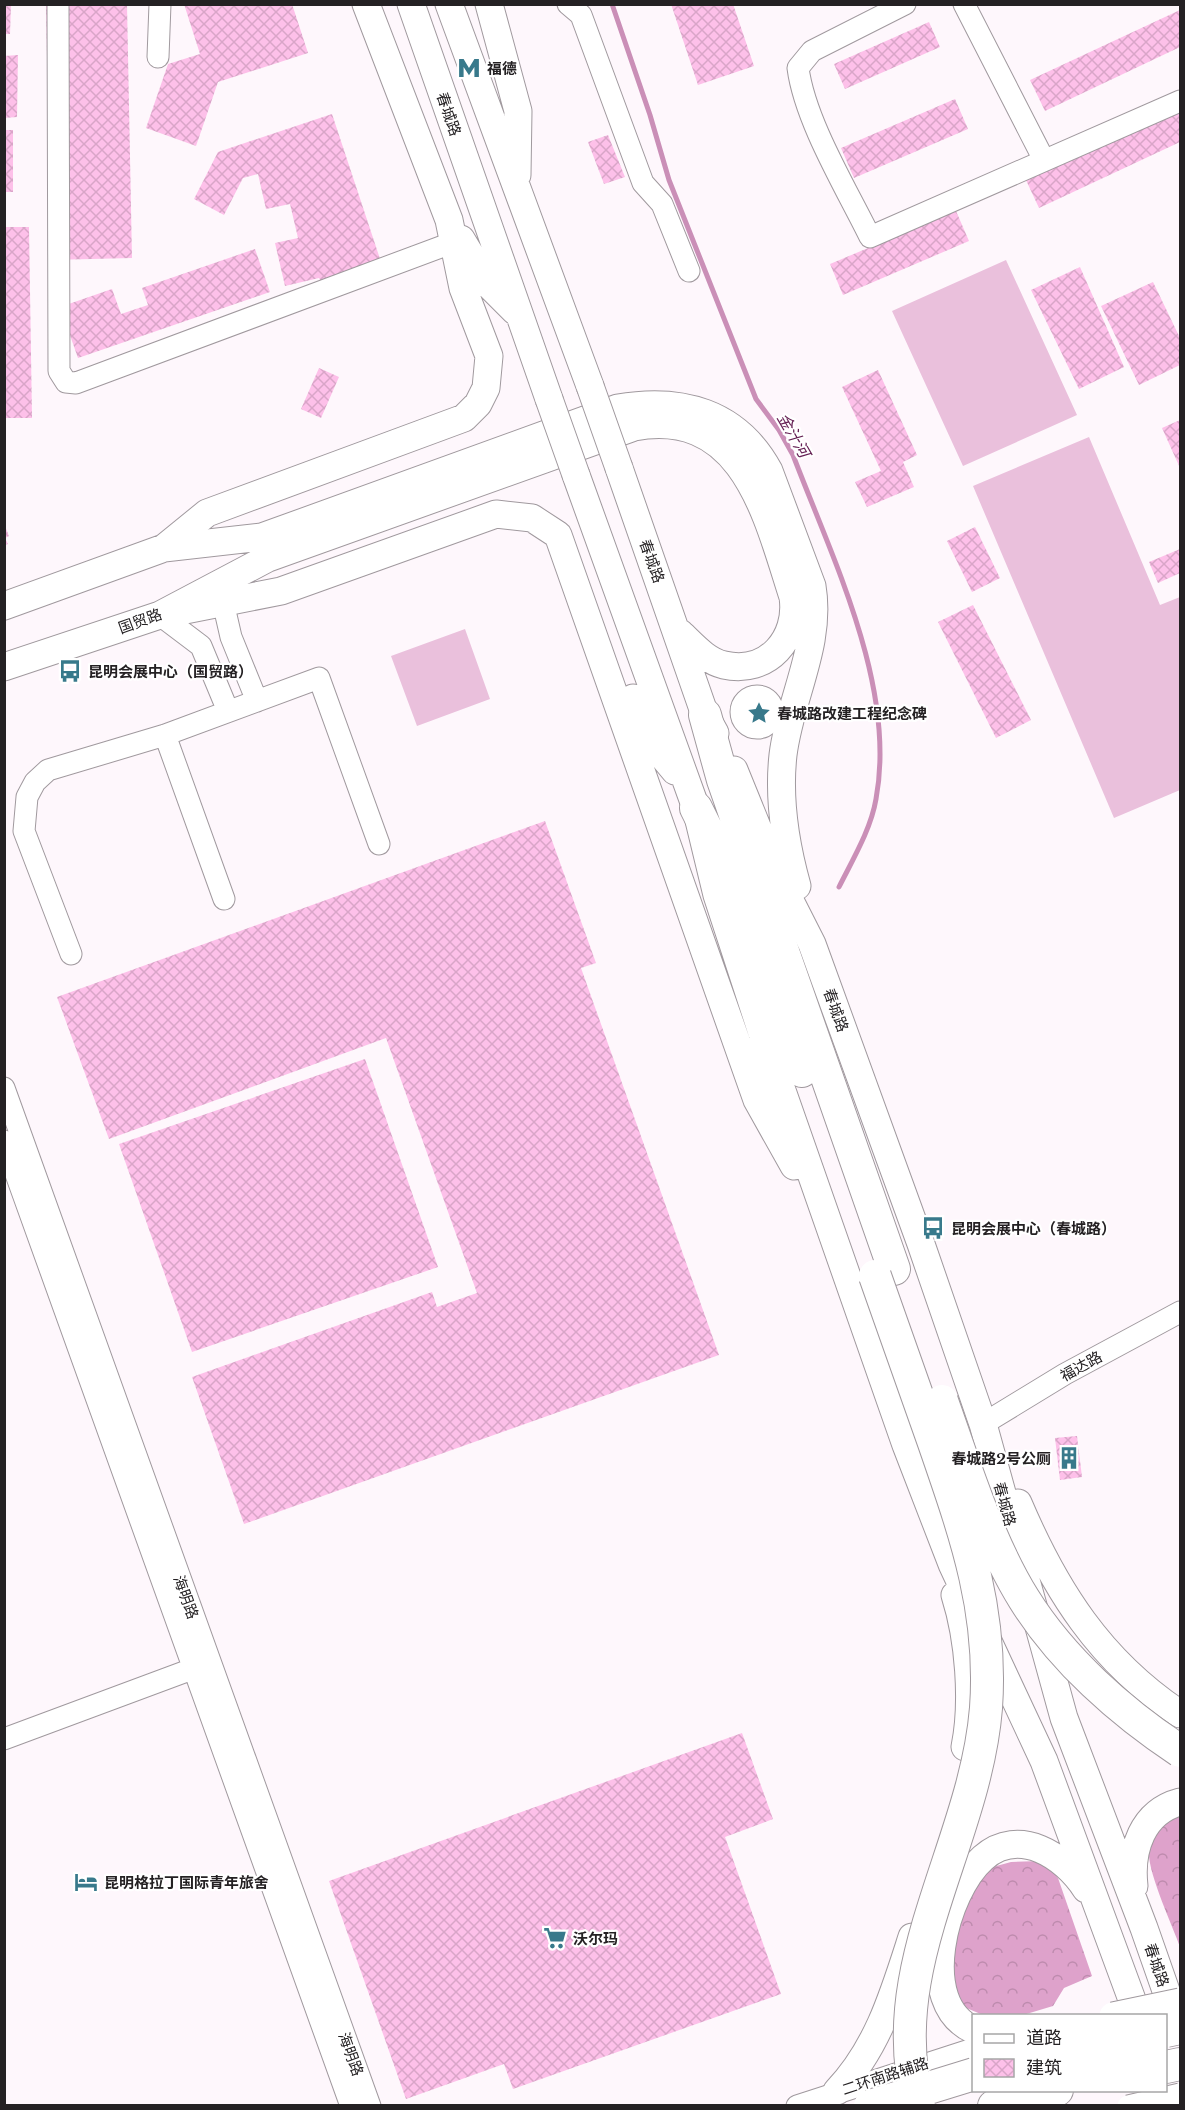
<svg xmlns="http://www.w3.org/2000/svg" width="1185" height="2110" viewBox="0 0 1185 2110" font-family="'Libre Baskerville','Noto Sans SC',serif">
  <style>
    .grass { fill: #eac0dc }
    .forest { fill: url(#forest-crowns) }
    .lines { fill: none; stroke-linecap: round; stroke-linejoin: round }
    .stream { stroke: #ca8fb7; stroke-width: 5 }
    .building { fill: url(#building-cross-hatch) }
    .minor-casing { stroke: #a0999e; stroke-width: 23 }
    .major-casing { stroke: #a0999e; stroke-width: 29 }
    .highway-casing { stroke: #a0999e; stroke-width: 34 }
    .minor { stroke: #fff; stroke-width: 21 }
    .major { stroke: #fff; stroke-width: 27 }
    .highway { stroke: #fff; stroke-width: 32 }
    .minor-bridge-casing { stroke: #a0999e; stroke-width: 23; stroke-linecap: butt }
    .major-bridge-casing { stroke: #a0999e; stroke-width: 29; stroke-linecap: butt }
    .highway-bridge-casing { stroke: #a0999e; stroke-width: 34; stroke-linecap: butt }
    .minor-bridge { stroke: #fff; stroke-width: 21 }
    .major-bridge { stroke: #fff; stroke-width: 27 }
    .highway-bridge { stroke: #fff; stroke-width: 32 }
    .labels { text-anchor: middle; dominant-baseline: central; stroke-width: 4.5; stroke-linejoin: round; paint-order: stroke }
    .poi-label { font-size: 15px; font-weight: bold; fill: #242123; stroke: #fff; text-anchor: start }
    .street-label { font-size: 15px; fill: #242123; stroke: #fff }
    .water-label { font-size: 16px; font-style: italic; fill: #652054; stroke: #fff }
  </style>
  <defs>
    <pattern id="forest-crowns" width="20" height="18" patternUnits="userSpaceOnUse" patternTransform="scale(1.5)"><rect width="20" height="18" fill="#dea2cb"/><path d="M2 6a3 3 0 1 1 6 0M12 15a3 3 0 1 1 6 0" fill="none" stroke="#be8bae"/></pattern>
    <pattern id="building-cross-hatch" width="8" height="8" patternUnits="userSpaceOnUse" patternTransform="scale(1.5)"><rect width="8" height="8" fill="#fdc0e9"/><path d="M0 0l8 8M0 8l8-8" fill="none" stroke="#d9a5c8"/></pattern>
  </defs>
  <rect width="100%" height="100%" fill="#fef7fc"/>
  <path class="grass" d="M1006 260 1077 415 963 466 892 311Z
    M1089 437 1160 605 1180 597V790L1114 818 973 486Z
    M465 629 490 699 417 726 391 656Z"/>
  <path class="forest" d="M1180 1815V1947C1173 1926 1142 1862 1150 1844 1156 1830 1168 1821 1180 1815Z
    M1040 1861 1049 1866 1058 1878 1092 1976 1064 1988 1053 2006 1023 2015H983L964 2007 950 1982 961 1907 989 1868 1011 1862Z"/>
  <g class="lines">
    <path class="stream" d="M612 4 650 115 669 180 756 399 779 430 793 455C832 558 897 687 876 799 871 829 853 859 839 887"/>
  </g>
  <path class="building" d="M4 4H11L10 34H4Z
    M184 4H292L308 53 218 82 196 146 146 128 168 64 200 54Z
    M671 4H733L754 66 698 85Z
    M46 5H127L132 258 51 260Z
    M1180 10V47L1045 111 1030 80Z
    M929 22 940 47 845 89 834 64Z
    M18 55 17 117 4 118V56Z
    M955 99 968 129 854 178 841 148Z
    M1180 112V142L1039 208 1025 178Z
    M332 114 386 277 330 295 319 278 285 286 275 243 298 238 290 204 266 209 258 174 243 178 224 215 194 199 218 152Z
    M4 130H13V192H4Z
    M608 135 625 177 604 184 588 142Z
    M956 211 969 241 843 295 830 264Z
    M4 227H29L32 418H4Z
    M255 249 270 292 78 358 60 307 112 289 121 314 148 305 142 288Z
    M1080 267 1124 367 1079 389 1031 290Z
    M1153 282 1180 338V365L1139 385 1101 306Z
    M319 368 339 377 321 418 301 409Z
    M878 370 917 455 903 462 914 487 867 507 855 482 881 471 842 387Z
    M1180 420V468L1162 428Z
    M5 526 9 536 5 538 8 544 5 545Z
    M975 527 1000 578 972 592 947 541Z
    M1180 549V573L1158 583 1149 562Z
    M973 605 1031 720 996 738 938 622Z
    M545 821 596 963 581 968 719 1355 244 1524 192 1377 432 1292 437 1307 477 1293 386 1038 109 1139 57 997Z
    M365 1059 438 1267 192 1352 119 1144Z
    M1077 1436 1082 1477 1060 1480 1055 1438Z
    M742 1733 773 1819 725 1837 781 1994 513 2089 504 2064 406 2099 329 1881Z"/>
  <g class="lines">
    <g class="minor-casing">
      <path id="minor" d="M58 4 59 371 66 382 76 383 454 242
        M568 4 581 15 643 183 662 204 689 271
        M905 4 812 51 798 68C805 121 846 188 870 237L1180 101
        M964 4 1044 160
        M158 57 160 4
        M223 602 231 637 257 701
        M160 615 201 646 228 711
        M741 712a16 16 0 1 1 32 0a16 16 0 1 1-32 0Z
        M165 735 224 899
        M71 954 24 831 27 797 35 782 48 770 165 735 319 678 379 844
        M4 1088 370 2106
        M4 1141 351 2106
        M983 1424 1065 1374 1180 1312
        M4 1739 203 1665
        M797 2106 973 2049"/>
    </g>
    <g class="major-casing">
      <path id="major" d="M411 4 549 399
        M449 4 590 386
        M489 4 518 111 517 175
        M461 239 488 284 515 311
        M619 468 705 715 715 733
        M576 475 696 808 717 895 765 1042 906 1445 952 1564 1044 1761 1138 2016
        M164 548 207 513 464 418 478 404 486 388 489 356 463 288 449 220 366 4
        M4 606 164 548 262 537 618 408C681 397 737 412 769 471L812 586C822 645 790 697 783 755 778 800 785 843 797 886
        M160 615 281 591 496 514 532 518 558 535 757 1100 794 1166
        M4 667 160 615 268 558 634 427C744 407 767 517 793 597 799 638 768 675 724 665 706 661 693 645 680 633
        M633 698 650 741 675 771
        M734 770 775 871 812 944 921 1244 983 1424 1064 1718 1144 1928 1178 2025
        M1018 1503C1055 1590 1100 1661 1180 1714
        M955 1595C969 1639 974 1702 965 1747
        M1134 1886C1130 1850 1142 1812 1180 1802
        M974 2030C914 2004 945 1891 983 1858 1019 1826 1065 1856 1086 1889
        M926 2087 974 2052
        M837 2091C878 2048 894 1993 912 1937"/>
    </g>
    <g class="highway-casing">
      <path id="highway" d="M705 715 723 780 894 1269
        M696 808 739 894 802 1071
        M1166 2067 1180 2064
        M994 2106 1057 2090"/>
    </g>
    <use href="#minor" class="minor"/>
    <use href="#major" class="major"/>
    <use href="#highway" class="highway"/>
    <g class="minor-bridge-casing">
      <path id="minor-bridge" d="M1128 2106 1180 2094"/>
    </g>
    <g class="major-bridge-casing">
      <path id="major-bridge" d="M590 386 619 468
        M549 399 576 475
        M1113 2016 1180 2002"/>
    </g>
    <g class="highway-bridge-casing">
      <path id="highway-bridge" d="M875 1276C895 1332 914 1387 934 1443 965 1533 993 1610 986 1708 975 1845 880 1967 919 2106
        M942 1401C965 1466 988 1541 1024 1599 1062 1660 1121 1712 1180 1751
        M1166 2031 1180 2028
        M870 2106 974 2074"/>
    </g>
    <use href="#minor-bridge" class="minor-bridge"/>
    <use href="#major-bridge" class="major-bridge"/>
    <use href="#highway-bridge" class="highway-bridge"/>
  </g>
  <defs>
    <g id="metro-bare" transform="scale(1.8)"><path d="M-5.5 5V-5H-3L0 0L3-5H5.5V5H3V-.5L0 4L-3-.5V5Z" fill="#38798b" stroke="#fff" stroke-width="2.5" paint-order="stroke"/></g>
    <g id="bus-bare" transform="scale(1.8)"><path d="M-5-6H5V4H4V6H2V4H-2V6H-4V4H-5ZM-3.5-4V0h7V-4ZM-3.5 1.2v1.5H-2V1.2ZM2 1.2v1.5H3.5V1.2Z" fill="#38798b" stroke="#fff" stroke-width="2.5" paint-order="stroke"/></g>
    <g id="sight-bare" transform="scale(1.8)"><path d="M0-6L1.8-2.2L6-1.7L2.9 1.2L3.7 5.4L0 3.3L-3.7 5.4L-2.9 1.2L-6-1.7L-1.8-2.2Z" fill="#38798b" stroke="#fff" stroke-width="2.5" paint-order="stroke"/></g>
    <g id="building-bare" transform="scale(1.8)"><path d="M-4-6H4V6H1V3H-1V6H-4ZM-2.5-4.3h1.7v1.8h-1.7ZM.8-4.3h1.7v1.8H.8ZM-2.5-1h1.7V.8h-1.7ZM.8-1h1.7V.8H.8Z" fill="#38798b" stroke="#fff" stroke-width="2.5" paint-order="stroke"/></g>
    <g id="hotel-bare" transform="scale(1.8)"><path d="M-6-4.5h1.5V1H6V5H4.5V3h-9V5H-6ZM-4 0a1.8 1.8 0 1 1 3.6 0ZM.5 0V-2.5h3Q6-2.5 6 0Z" fill="#38798b" stroke="#fff" stroke-width="2.5" paint-order="stroke"/></g>
    <g id="supermarket-bare" transform="scale(1.8)"><path d="M-6-5.5h2.5l.6 2H6L4.5 2H-2.5L-4.4-4H-6ZM-1.5 3.2a1.3 1.3 0 1 0 .1 0ZM3 3.2a1.3 1.3 0 1 0 .1 0Z" fill="#38798b" stroke="#fff" stroke-width="2.5" paint-order="stroke"/></g>
  </defs>
  <g fill-rule="evenodd">
    <use href="#metro-bare" x="469" y="68"/>
    <use href="#bus-bare" x="70" y="671"/>
    <use href="#sight-bare" x="759" y="713"/>
    <use href="#bus-bare" x="933" y="1228"/>
    <use href="#building-bare" x="1069" y="1458"/>
    <use href="#hotel-bare" x="86" y="1882"/>
    <use href="#supermarket-bare" x="555" y="1938"/>
  </g>
  <g class="labels">
    <g class="poi-label">
      <text x="487" y="68">福德</text>
      <text x="88" y="671">昆明会展中心（国贸路）</text>
      <text x="777" y="713">春城路改建工程纪念碑</text>
      <text x="951" y="1228">昆明会展中心（春城路）</text>
      <text x="1051" y="1458" text-anchor="end">春城路2号公厕</text>
      <text x="104" y="1882">昆明格拉丁国际青年旅舍</text>
      <text x="573" y="1938">沃尔玛</text>
    </g>
    <g class="street-label">
      <text transform="translate(449 114) rotate(71)">春城路</text>
      <text transform="translate(652 561) rotate(70)">春城路</text>
      <text transform="translate(140 621) rotate(-20)">国贸路</text>
      <text transform="translate(836 1010) rotate(70)">春城路</text>
      <text transform="translate(1081 1366) rotate(-29)">福达路</text>
      <text transform="translate(1005 1504) rotate(75)">春城路</text>
      <text transform="translate(186 1597) rotate(70)">海明路</text>
      <text transform="translate(1157 1965) rotate(71)">春城路</text>
      <text transform="translate(351 2054) rotate(70)">海明路</text>
      <text transform="translate(885 2076) rotate(-18)">二环南路辅路</text>
    </g>
    <g class="water-label">
      <text transform="translate(794 435) rotate(60)">金汁河</text>
    </g>
  </g>
  <rect width="1185" height="2110" fill="none" stroke="#242123" stroke-width="12"/>
  <rect x="972" y="2014" width="195" height="78" fill="#ffffff" stroke="#a7a6a7" stroke-width="1.5"/>
  <rect x="984" y="2034" width="30" height="9" fill="#ffffff" stroke="#a7a6a7" stroke-width="1.5"/>
  <text x="1026" y="2044" font-size="18" fill="#242123">道路</text>
  <rect x="984" y="2059" width="30" height="18" fill="url(#building-cross-hatch)" stroke="#a7a6a7" stroke-width="1.5"/>
  <text x="1026" y="2074" font-size="18" fill="#242123">建筑</text>
</svg>
